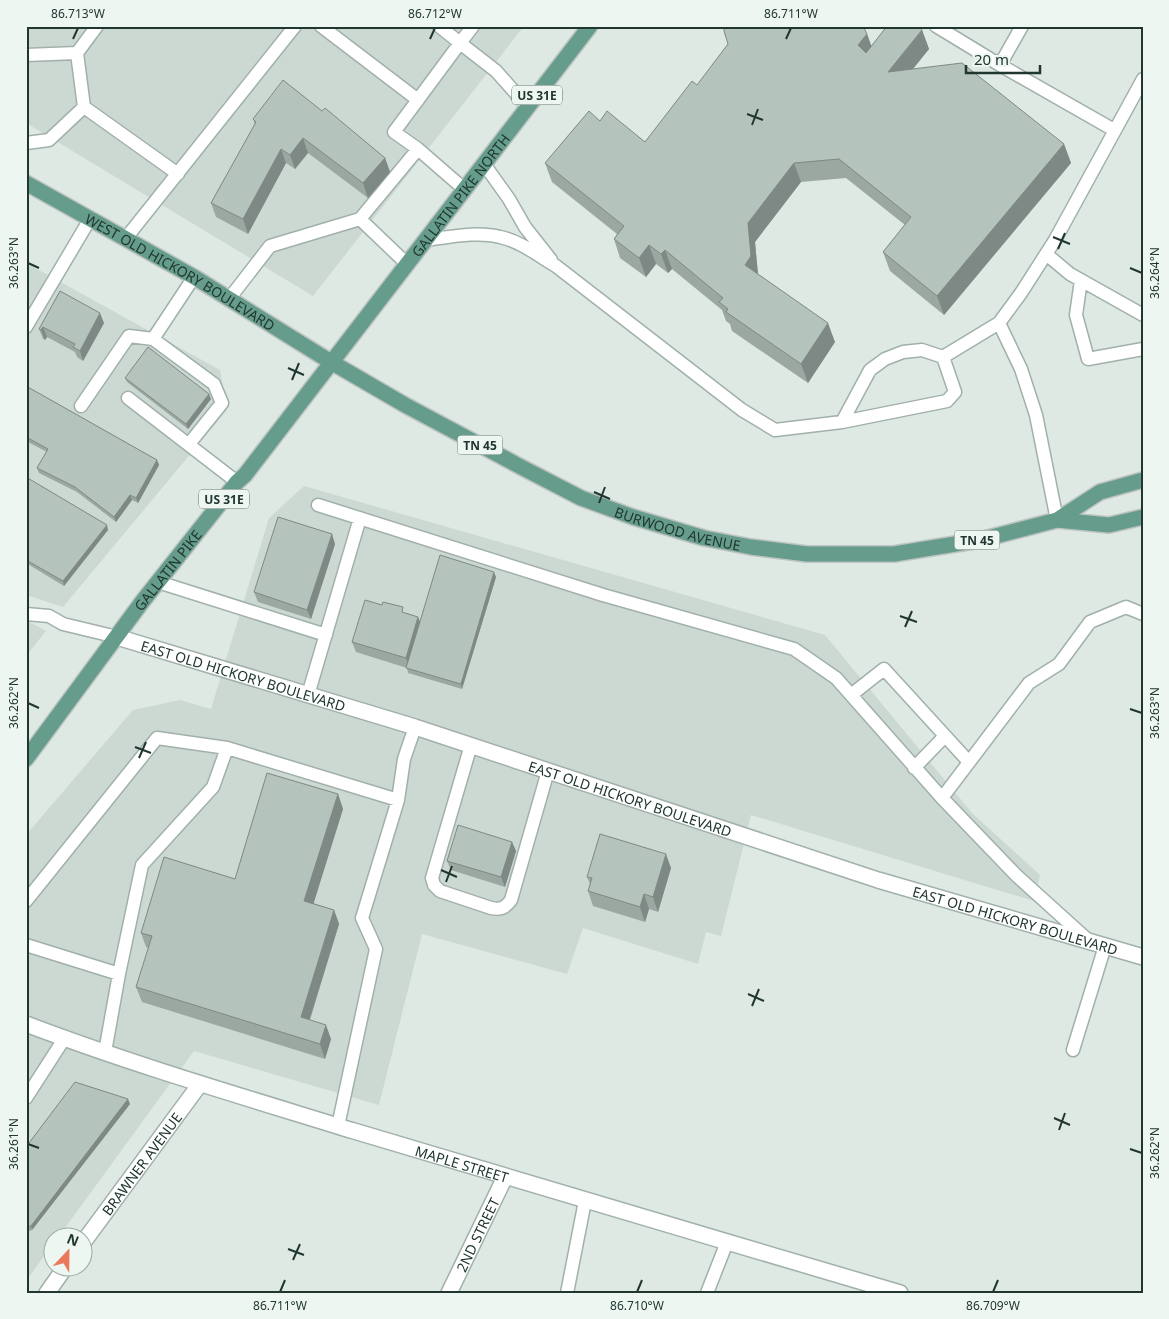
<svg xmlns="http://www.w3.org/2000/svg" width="1169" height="1319" viewBox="0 0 1169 1319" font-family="'Noto Sans',sans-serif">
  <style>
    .built { fill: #ccd8d2 }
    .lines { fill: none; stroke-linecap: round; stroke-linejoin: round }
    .service-casing { stroke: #a1b0aa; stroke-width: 15 }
    .minor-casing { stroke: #a1b0aa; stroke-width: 18 }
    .tertiary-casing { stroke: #a1b0aa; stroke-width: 18 }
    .primary-casing { stroke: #bcc3c1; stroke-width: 18 }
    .service { stroke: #fff; stroke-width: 12 }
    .minor { stroke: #fff; stroke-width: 15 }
    .tertiary { stroke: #fff; stroke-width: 15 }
    .primary { stroke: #659c8b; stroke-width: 15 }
    .wall { fill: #9ba8a2 }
    .shaded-wall { fill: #7e8884 }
    .building { fill: #b4c3bc; stroke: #7e8884 }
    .ticks { fill: none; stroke: #203730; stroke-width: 2 }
    .labels { text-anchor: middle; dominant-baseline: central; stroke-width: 4; stroke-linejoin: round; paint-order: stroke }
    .shield { fill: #eef6f1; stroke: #5e706a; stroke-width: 1 }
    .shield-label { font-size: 12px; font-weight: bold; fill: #203730 }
    .street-label { font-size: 14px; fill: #203730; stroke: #eef6f1 }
    .neatline { fill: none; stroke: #203730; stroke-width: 2 }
    .ticks-label { font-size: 12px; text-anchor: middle; fill: #203730 }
  </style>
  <rect width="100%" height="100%" fill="#dee9e3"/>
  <path class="built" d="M26 26H524L313 296 26 123Z
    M26 263 220 370 227 410 63 607 26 595Z
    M304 486 825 635 972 813 1040 875 1034 901 751 815 721 936 706 932 698 964 583 928 567 974 422 934 379 1105 194 1051 59 1236H52V1245L26 1281V835L133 710 180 700 211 709 269 518Z
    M26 620 46 631 26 656Z"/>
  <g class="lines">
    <g class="service-casing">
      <path id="service" d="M97 26 77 53 84 107 178 174
        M321 26 418 100
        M439 26 460 43 473 26
        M936 26 1000 65
        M1022 26 1000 65 1114 130
        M26 55 77 53
        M26 143 49 140 84 107
        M484 164 509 199 525 227 551 260
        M464 189 418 149 394 132 460 43 496 71 528 107
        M360 219 407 264
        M126 238 295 26
        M426 240C450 237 477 231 500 237 520 241 539 256 556 266L742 410 775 430 842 422 947 401 955 392 943 357 999 323
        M1046 254 1070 274 1143 315
        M1081 280 1076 315 1088 359 1143 349
        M229 299 270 246 360 219 418 149
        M26 327 90 219
        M153 339 194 277
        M128 398 237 482
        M81 406 129 336 153 339 214 384 222 403 189 444
        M842 422 870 370 885 359 903 352 922 350 943 357
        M318 505 603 595 794 649 836 678 942 798 1017 876 1089 941
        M1057 520 1036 415 1021 369 999 323 1021 293 1055 240 1143 79
        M158 582 326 635
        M26 614 49 616 63 624 117 637
        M308 695 360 518
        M851 695 884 669 969 762
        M471 745 432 878 434 885 440 891 491 908C501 910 505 908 511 900L548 771
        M914 768 945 736
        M942 798 1029 683 1059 664 1090 622 1126 607 1143 614
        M26 901 157 738 227 748 398 800
        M26 945 119 974
        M1073 1050 1105 946
        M105 1052 119 974 142 865 213 787 227 748
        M26 1098 64 1039
        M338 1126 376 949 362 918 398 800 404 759 415 727
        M567 1293 585 1201
        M707 1293 727 1242"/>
    </g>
    <g class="minor-casing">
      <g id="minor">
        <path id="s1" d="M26 1024C134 1065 244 1097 354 1131 535 1186 718 1239 900 1293"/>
        <path id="s2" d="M82 1244 200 1084"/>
        <path d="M47 1293 66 1266"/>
        <path id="s3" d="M449 1293 505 1177"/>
      </g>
    </g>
    <g class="tertiary-casing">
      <g id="tertiary">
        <path id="s4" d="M117 637 415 727 878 880 1143 957"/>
      </g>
    </g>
    <g class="primary-casing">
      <g id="primary">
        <path id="s5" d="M26 183 194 277 331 362 405 405 521 467 581 498 633 517 704 538 751 547 807 554H894L980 540 1057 520 1100 492 1143 480"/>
        <path d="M1057 520 1109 525 1143 517"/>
        <path id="s6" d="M26 759 142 602 237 482 245 475 590 26"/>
      </g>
    </g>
    <use href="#service" class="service"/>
    <use href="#minor" class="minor"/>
    <use href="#tertiary" class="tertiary"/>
    <use href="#primary" class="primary"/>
  </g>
  <path class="wall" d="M922 30 929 49 913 69 1064 144 1071 163 944 315 890 271 883 252 905 225 846 178 801 182 755 242 758 274 835 342 808 383 732 331 730 324 726 321 722 310 672 269 668 273 656 264 646 277 620 258 614 239 617 234 552 182 545 163 600 121 645 142 697 85 867 34 871 46Z
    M322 111 385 158 390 172 368 198 308 153 295 169 286 163 248 234 216 217 211 203 255 125 253 119Z
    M60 291 104 323 83 361 77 357 75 352 47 337 45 340 43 339 39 329Z
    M125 378 211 399 188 429 127 382Z
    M26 386 157 460 159 465 138 503 132 500 116 522 77 492 39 473 37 468 47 452 26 441Z
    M26 477 108 530 64 586 26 563Z
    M335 544 311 619 258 602 254 592Z
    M496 577 462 689 408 673 407 668 356 652 352 642 405 613 418 617 420 622Z
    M338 794 343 809 313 903 334 910 339 924 310 1020 331 1039 325 1059 142 1002 136 987 149 948 146 947 141 933 235 879Z
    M512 842 516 851 505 887 451 870 447 861Z
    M671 868 658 912 649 909 645 922 593 906 588 891 590 884 587 877Z
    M130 1104 32 1230 27 1232H26V1147Z"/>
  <path class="shaded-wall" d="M922 30 929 49 895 91 888 72Z
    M867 34 874 53 865 64 858 45Z
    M303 138 308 153 295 169 290 155Z
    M1064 144 1071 163 944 315 937 296Z
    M281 149 286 163 248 234 243 219Z
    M385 158 390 172 368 198 363 183Z
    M794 163 801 182 755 242 758 275 745 265 748 223Z
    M649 245 656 264 646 277 639 258Z
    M665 250 672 269 668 273 661 254Z
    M100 313 104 323 83 361 80 351Z
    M828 323 835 342 808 383 801 364Z
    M43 327 47 337 45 340 41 330Z
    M209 394 211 399 188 429 186 424Z
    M157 460 159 465 138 503 136 498Z
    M130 495 132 500 116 522 114 517Z
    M107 525 108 530 64 586 63 581Z
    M332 534 335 544 311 619 307 610Z
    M494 572 496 577 462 689 461 684Z
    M418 617 422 627 409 668 406 658Z
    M338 794 343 809 310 915 304 901Z
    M512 842 516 851 505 887 501 877Z
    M666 854 671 868 658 912 653 897Z
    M644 894 649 909 645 922 640 907Z
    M334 910 339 924 306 1031 301 1017Z
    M326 1025 331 1039 325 1059 320 1044Z
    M128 1099 130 1104 32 1230 31 1226Z"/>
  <path class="building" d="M724 26H863L867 34 858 45 866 53 887 26H918L922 30 888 72 962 63 1064 144 937 296 883 252 911 217 839 159 794 163 748 223 751 256 745 265 828 323 801 364 726 312 728 309 719 302 723 298 665 250 661 254 649 245 639 258 614 239 624 226 545 163 589 111 600 121 607 111 645 142 692 81 697 85 728 44 724 31Z
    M283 80 322 111 325 108 385 158 363 183 303 138 290 155 281 149 243 219 211 203 256 122 253 119Z
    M60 291 100 313 80 351 73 347 75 344 43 327 41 330 39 329Z
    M148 347 209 394 186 424 125 378Z
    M26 386 157 460 136 498 130 495 114 517 75 487 37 468 48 449 26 437Z
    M26 477 107 525 63 581 26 560Z
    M278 517 332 534 307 610 254 592Z
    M440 555 494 572 461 684 406 668Z
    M365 600 382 605 383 602 403 607 402 612 418 617 406 658 352 642Z
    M267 773 338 794 304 901 334 910 301 1017 326 1025 320 1044 136 987 152 936 141 933 164 857 235 879Z
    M458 825 512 842 501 877 447 861Z
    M600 834 666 854 653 897 644 894 640 907 588 891 592 878 587 877Z
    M75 1082 128 1099 31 1226 26 1227V1147Z"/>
  <path class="ticks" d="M73 39 78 28M430 39 435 28M786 39 791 28M747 114 763 120M752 125 758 109M1053 237 1070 244M1058 249 1065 233M28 263 39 268M1130 268 1142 273M288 368 304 375M292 380 299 363M594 492 610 499M599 503 605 487M900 616 917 622M905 627 912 611M28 703 39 708M1130 709 1142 713M135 747 151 753M139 758 146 742M441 870 457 877M446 882 452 866M748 994 764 1001M752 1006 759 989M1054 1118 1070 1125M1059 1130 1065 1113M28 1144 39 1148M1130 1149 1142 1153M288 1249 304 1255M293 1260 300 1244M280 1292 285 1280M637 1292 642 1280M993 1292 998 1280"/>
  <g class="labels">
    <g class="shield">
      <rect x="512" y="85.5" width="50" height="19" rx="4"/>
      <rect x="457.5" y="435.5" width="45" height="19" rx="4"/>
      <rect x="199" y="489.5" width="50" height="19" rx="4"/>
      <rect x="954.5" y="530.5" width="45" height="19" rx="4"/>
    </g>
    <g class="shield-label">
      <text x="537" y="95">US 31E</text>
      <text x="480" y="445">TN 45</text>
      <text x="224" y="499">US 31E</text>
      <text x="977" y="540">TN 45</text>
    </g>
    <g class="street-label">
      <text stroke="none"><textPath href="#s6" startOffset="712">GALLATIN PIKE NORTH</textPath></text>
      <text stroke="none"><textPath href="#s5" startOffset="178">WEST OLD HICKORY BOULEVARD</textPath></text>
      <text stroke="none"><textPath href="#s5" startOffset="740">BURWOOD AVENUE</textPath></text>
      <text stroke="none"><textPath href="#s6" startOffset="236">GALLATIN PIKE</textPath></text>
      <text stroke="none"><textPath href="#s4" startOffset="132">EAST OLD HICKORY BOULEVARD</textPath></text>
      <text stroke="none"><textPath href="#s4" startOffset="538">EAST OLD HICKORY BOULEVARD</textPath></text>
      <text stroke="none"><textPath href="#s4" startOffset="942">EAST OLD HICKORY BOULEVARD</textPath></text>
      <text stroke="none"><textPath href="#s2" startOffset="100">BRAWNER AVENUE</textPath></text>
      <text stroke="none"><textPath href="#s1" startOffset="458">MAPLE STREET</textPath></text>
      <text stroke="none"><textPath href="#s3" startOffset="65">2ND STREET</textPath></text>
    </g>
  </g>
  <rect width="1169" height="1319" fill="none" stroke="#eef6f1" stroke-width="55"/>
  <g transform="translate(68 1252) rotate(22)"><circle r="24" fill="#eef6f1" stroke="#9caaa4"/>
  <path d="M0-4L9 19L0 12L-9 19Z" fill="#ea785b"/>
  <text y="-8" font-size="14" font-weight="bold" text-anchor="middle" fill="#203730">N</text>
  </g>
  <path d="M966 65v8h74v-8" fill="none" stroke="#203730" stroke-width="2.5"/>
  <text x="974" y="65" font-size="15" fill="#203730" stroke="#eef6f1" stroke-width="4" paint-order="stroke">20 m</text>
  <rect x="28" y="28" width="1114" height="1264" class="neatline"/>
  <g class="ticks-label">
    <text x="78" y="18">86.713°W</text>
    <text x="435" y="18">86.712°W</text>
    <text x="791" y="18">86.711°W</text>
    <text transform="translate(14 263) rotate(-90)" y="4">36.263°N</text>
    <text transform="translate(1155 273) rotate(-90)" y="4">36.264°N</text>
    <text transform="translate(14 703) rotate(-90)" y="4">36.262°N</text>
    <text transform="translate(1155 713) rotate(-90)" y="4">36.263°N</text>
    <text transform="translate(14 1144) rotate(-90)" y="4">36.261°N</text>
    <text transform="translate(1155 1153) rotate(-90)" y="4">36.262°N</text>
    <text x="280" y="1310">86.711°W</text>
    <text x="637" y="1310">86.710°W</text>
    <text x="993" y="1310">86.709°W</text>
  </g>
</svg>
